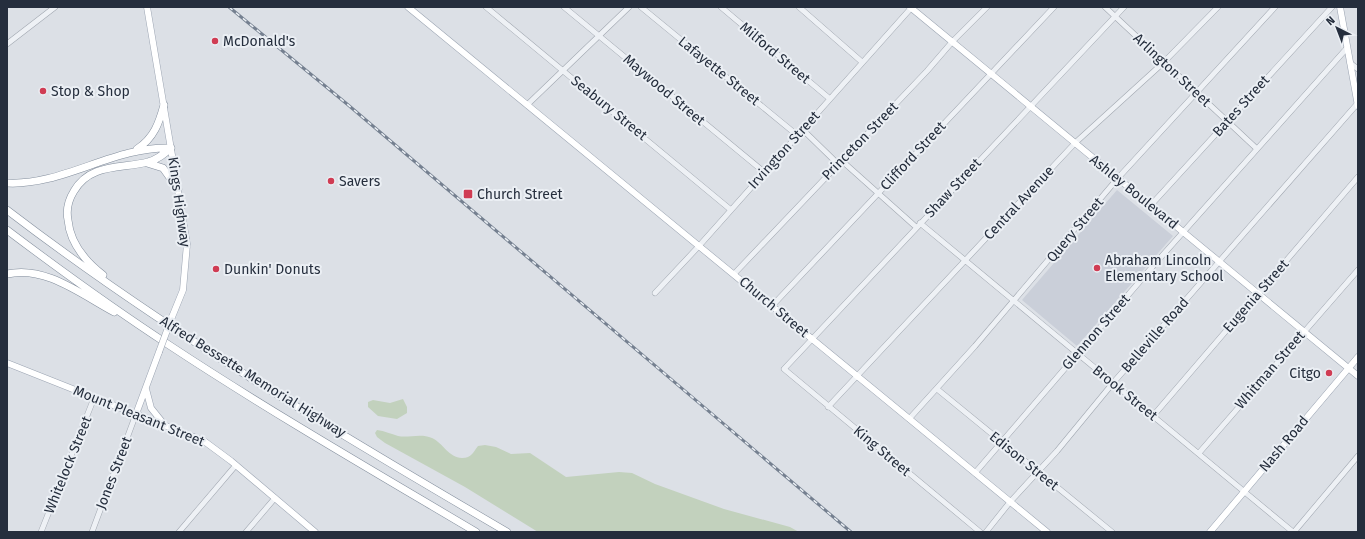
<svg xmlns="http://www.w3.org/2000/svg" width="1365" height="539" viewBox="0 0 1365 539" font-family="'Fira Sans',sans-serif">
  <style>
    .built { fill: #cacfd9 }
    .green { fill: #c2d1bd }
    .lines { fill: none; stroke-linecap: round; stroke-linejoin: round }
    .minor-casing { stroke: #a1a7b0; stroke-width: 6 }
    .major-casing { stroke: #9ba4b2; stroke-width: 7 }
    .highway-casing { stroke: #838e9d; stroke-width: 8 }
    .minor { stroke: #eef1f5; stroke-width: 5 }
    .major { stroke: #fff; stroke-width: 6 }
    .highway { stroke: #fff; stroke-width: 7 }
    .rail-casing { stroke: #758090; stroke-width: 3 }
    .rail { stroke: #ebeff4; stroke-width: 1.5; stroke-dasharray: 4.5; stroke-linecap: butt }
    .major-bridge-casing { stroke: #9ba4b2; stroke-width: 7; stroke-linecap: butt }
    .major-bridge { stroke: #fff; stroke-width: 6 }
    .poi-dot { fill: #d03c53; stroke: #ebeff4; stroke-width: 1.5 }
    .labels { text-anchor: middle; dominant-baseline: central; stroke-width: 4; stroke-linejoin: round; paint-order: stroke }
    .poi-label { font-size: 14px; fill: #252e3d; stroke: #ebeff4; text-anchor: start }
    .street-label { font-size: 14px; fill: #252e3d; stroke: #ebeff4 }
  </style>
  <rect width="100%" height="100%" fill="#dce0e6"/>
  <path class="built" d="M1117 190 1173 236 1077 346 1022 300Z"/>
  <path class="green" d="M403 399 407 407V413L397 419 378 416 368 407V402L373 400 390 403Z
    M377 430C385 431 391 434 398 436 409 438 421 433 432 438 443 443 449 458 462 458 472 458 473 452 478 446L485 445 496 447 511 454 530 453 566 477 619 472 632 473 655 484 724 509 790 527 799 532H538L465 487 385 443 377 437 375 433Z"/>
  <g class="lines">
    <g class="minor-casing">
      <path id="minor" d="M486 7 731 210
        M564 7 764 172
        M641 7 797 135
        M721 7 830 99
        M799 7 862 62
        M1105 7 1257 149
        M7 44 55 7
        M1350 63 1358 69
        M527 105 629 7
        M802 129 838 164
        M841 160 916 227
        M1151 205 1332 7
        M920 223 1293 532
        M734 274 927 71 952 42 987 7
        M655 293 699 246 912 7
        M772 306 1054 7
        M937 389 1112 532
        M828 407 1075 143 1163 63 1218 7
        M1153 416 1358 177
        M909 419 975 346 1118 178 1275 7
        M1199 453 1358 270
        M975 473 1153 266 1347 48
        M41 532 94 398
        M92 532 136 414
        M179 532 236 465
        M246 532 275 498
        M980 532 784 369 1124 7
        M986 532 1010 502 1057 451 1113 383 1358 103
        M1294 532 1358 456"/>
    </g>
    <g class="major-casing">
      <path id="major" d="M147 7 187 244 183 290 172 317
        M408 7 1047 532
        M910 7 1358 376
        M1340 7 1358 106
        M7 363 204 441 231 461 315 532
        M146 389 151 408 163 423
        M136 414 159 352
        M1210 532 1358 357"/>
    </g>
    <g class="highway-casing">
      <path id="highway" d="M137 149C154 138 159 123 164 105
        M147 163 163 168 178 189
        M7 183C63 186 114 146 171 148
        M7 210C165 331 336 432 507 532
        M7 230C60 270 114 309 169 345 269 411 373 471 476 532
        M7 274C45 265 82 295 114 312
        M103 275C85 261 70 243 68 220 66 210 69 199 74 191 90 163 121 169 148 162 157 160 164 154 171 148"/>
    </g>
    <use href="#minor" class="minor"/>
    <use href="#major" class="major"/>
    <use href="#highway" class="highway"/>
    <g class="rail-casing">
      <path id="rail" d="M229 7 347 104 851 532"/>
    </g>
    <use href="#rail" class="rail"/>
    <g class="major-bridge-casing">
      <path id="major-bridge" d="M159 352 172 317"/>
    </g>
    <use href="#major-bridge" class="major-bridge"/>
  </g>
  <g class="poi-dot">
    <circle cx="215" cy="41" r="4"/>
    <circle cx="43" cy="91" r="4"/>
    <circle cx="331" cy="181" r="4"/>
    <rect x="463" y="189" width="10" height="10" rx="2"/>
    <circle cx="1097" cy="268" r="4"/>
    <circle cx="216" cy="269" r="4"/>
    <circle cx="1329" cy="373" r="4"/>
  </g>
  <g class="labels">
    <g class="poi-label">
      <text x="223" y="41">McDonald's</text>
      <text x="51" y="91">Stop &amp; Shop</text>
      <text x="339" y="181">Savers</text>
      <text x="477" y="194">Church Street</text>
      <text x="1105" y="260">Abraham Lincoln<tspan x="1105" dy="16">Elementary School</tspan></text>
      <text x="224" y="269">Dunkin' Donuts</text>
      <text x="1321" y="373" text-anchor="end">Citgo</text>
    </g>
    <g class="street-label">
      <text transform="translate(775 53) rotate(40)">Milford Street</text>
      <text transform="translate(1172 70) rotate(43)">Arlington Street</text>
      <text transform="translate(719 71) rotate(39)">Lafayette Street</text>
      <text transform="translate(664 90) rotate(40)">Maywood Street</text>
      <text transform="translate(1241 106) rotate(-48)">Bates Street</text>
      <text transform="translate(609 108) rotate(39)">Seabury Street</text>
      <text transform="translate(860 141) rotate(-46)">Princeton Street</text>
      <text transform="translate(784 150) rotate(-48)">Irvington Street</text>
      <text transform="translate(913 156) rotate(-47)">Clifford Street</text>
      <text transform="translate(953 188) rotate(-47)">Shaw Street</text>
      <text transform="translate(1134 192) rotate(39)">Ashley Boulevard</text>
      <text transform="translate(179 202) rotate(82)">Kings Highway</text>
      <text transform="translate(1019 203) rotate(-47)">Central Avenue</text>
      <text transform="translate(1075 230) rotate(-50)">Query Street</text>
      <text transform="translate(1256 296) rotate(-49)">Eugenia Street</text>
      <text transform="translate(774 307) rotate(40)">Church Street</text>
      <text transform="translate(1096 332) rotate(-49)">Glennon Street</text>
      <text transform="translate(1155 335) rotate(-49)">Belleville Road</text>
      <text transform="translate(1270 370) rotate(-49)">Whitman Street</text>
      <text transform="translate(253 377) rotate(32)">Alfred Bessette Memorial Highway</text>
      <text transform="translate(1125 393) rotate(39)">Brook Street</text>
      <text transform="translate(139 416) rotate(22)">Mount Pleasant Street</text>
      <text transform="translate(1284 444) rotate(-50)">Nash Road</text>
      <text transform="translate(882 451) rotate(40)">King Street</text>
      <text transform="translate(1024 461) rotate(39)">Edison Street</text>
      <text transform="translate(68 465) rotate(-68)">Whitelock Street</text>
      <text transform="translate(114 473) rotate(-69)">Jones Street</text>
    </g>
  </g>
  <rect width="1365" height="539" fill="none" stroke="#252e3d" stroke-width="16"/>
  <g transform="translate(1337 28) rotate(318)" stroke="#ebeff4" stroke-width="3" paint-order="stroke">
  <path d="M0-3L7 15L0 10L-7 15Z" fill="#252e3d"/>
  <text y="-6" font-size="11" font-weight="bold" text-anchor="middle" fill="#252e3d">N</text>
  </g>
</svg>
